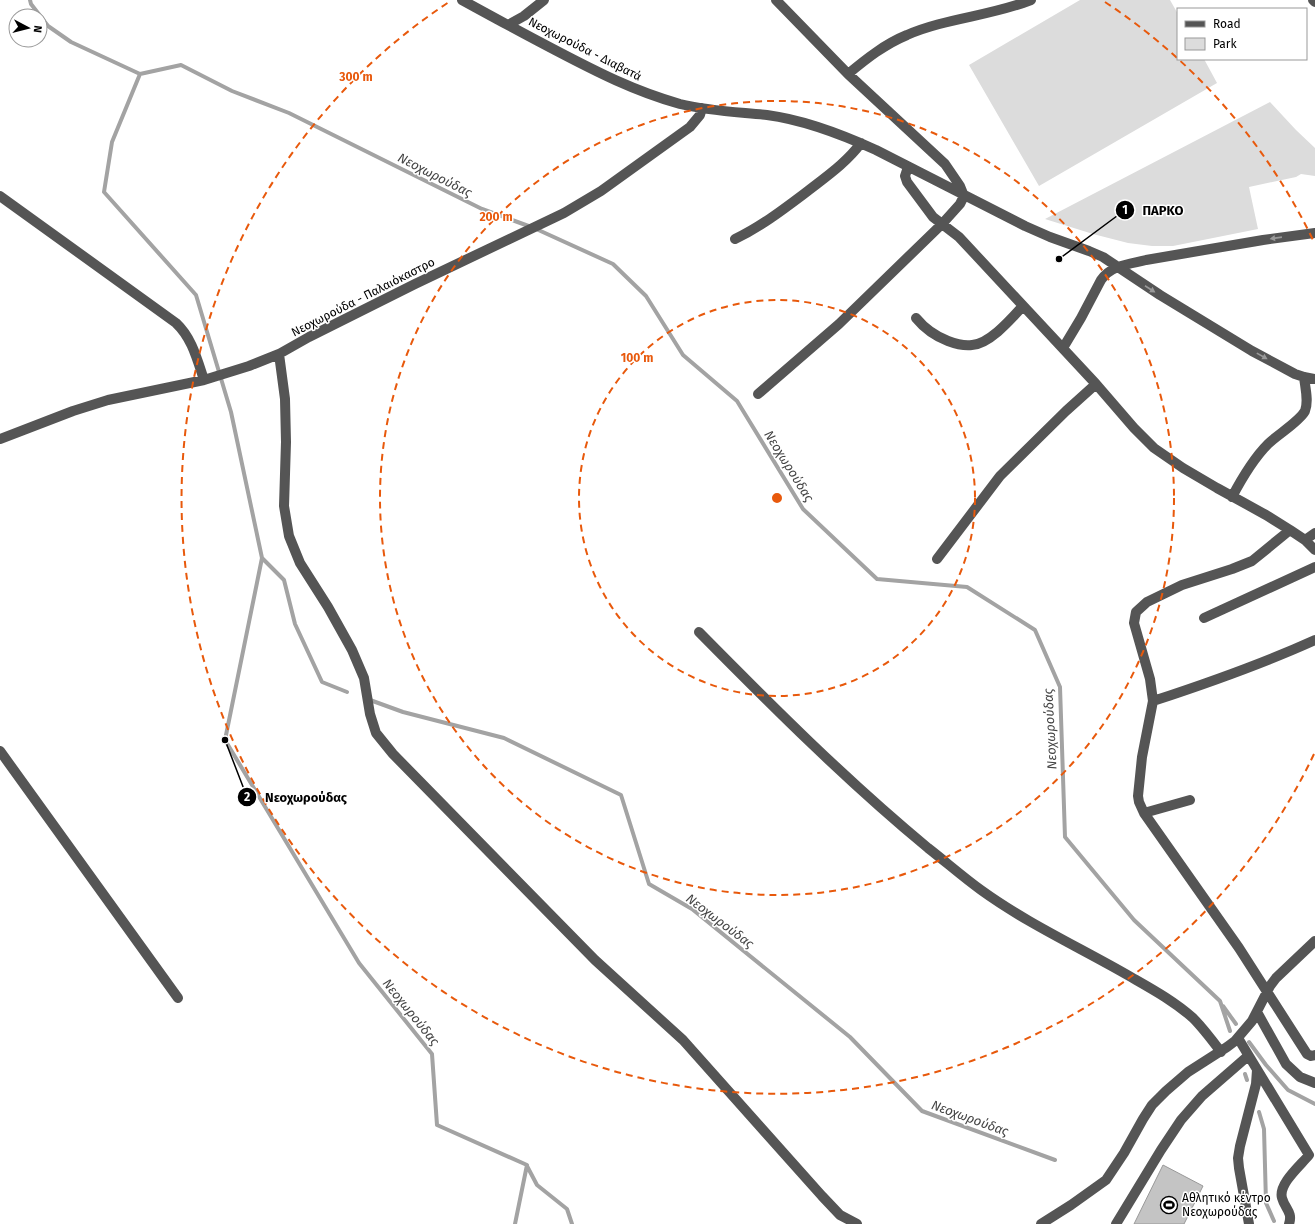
<svg xmlns="http://www.w3.org/2000/svg" width="1315" height="1224" viewBox="0 0 1315 1224" font-family="'Fira Sans',sans-serif">
  <style>
    .green { fill: #dcdcdc }
    .lines { fill: none; stroke-linecap: round; stroke-linejoin: round }
    .stream { stroke: #a3a3a3; stroke-width: 4 }
    .building { fill: #c4c4c4; stroke: #999 }
    .minor { stroke: #555; stroke-width: 10 }
    .oneway { fill: #999 }
    .ring { fill: none; stroke: #e8590c; stroke-width: 2; stroke-dasharray: 7 5 }
    .labels { text-anchor: middle; dominant-baseline: central; stroke-width: 3; stroke-linejoin: round; paint-order: stroke }
    .street-label { font-size: 12px; fill: #000; stroke: #fff }
    .poi-label { font-size: 12px; fill: #000; stroke: #fff; text-anchor: start }
    .water-label { font-size: 13px; font-style: italic; fill: #444; stroke: #fff }
    .centre { fill: #e8590c; stroke: #fff; stroke-width: 2 }
    .ring-label { font-size: 12px; text-anchor: middle; font-weight: bold; fill: #e8590c; stroke: #fff; stroke-width: 3; stroke-linejoin: round; paint-order: stroke }
    .leader { fill: none; stroke: #000; stroke-width: 1.5 }
    .callout-dot { fill: #000; stroke: #fff; stroke-width: 1.5 }
    .mark-label { font-size: 12px; text-anchor: middle; font-weight: bold; fill: #fff }
    .callout-label { font-size: 13px; text-anchor: middle; font-weight: bold; fill: #000; stroke: #fff; stroke-width: 3; stroke-linejoin: round; paint-order: stroke }
  </style>
  <rect width="100%" height="100%" fill="#fff"/>
  <path class="green" d="M1080 0H1170L1178 14V59H1204L1217 83 1039 186 969 65Z
    M1270 102 1296 130 1315 148V176L1301 174 1296 177 1249 187 1258 229 1173 246H1152L1128 243 1093 234 1045 219Z"/>
  <g class="lines">
    <path class="stream" d="M30 0 31 4 48 26 71 42 140 74 181 65 232 91 289 113 482 209 534 228 613 264 646 296 683 355 737 401 803 509 877 579 967 587 1035 630 1060 687 1065 837 1134 920 1220 1001 1230 1031
      M140 74 112 142 104 192 196 295 231 412 262 558 225 740 359 963 432 1054 437 1125 527 1165 515 1224
      M262 558 284 580 295 624 322 682 347 692
      M370 700 403 712 504 738 621 795 649 884 692 909 850 1037 922 1111 1055 1160
      M1223 1006 1236 1024
      M1249 1042 1266 1065 1288 1090 1315 1104
      M1245 1074 1247 1080
      M1259 1112 1264 1129 1266 1203 1274 1221
      M527 1166 537 1185 567 1209 572 1224"/>
  </g>
  <path class="building" d="M1163 1165 1203 1186 1184 1224H1134Z"/>
  <g class="lines">
    <path class="minor" d="M462 0C493 17 524 34 555 50 597 72 634 91 680 104 709 111 738 112 767 115 805 120 841 134 876 150L1025 226 1050 237 1089 251 1103 257 1160 295 1252 351 1295 374 1304 377 1315 379
      M1313 0 1315 2
      M508 25 524 16 544 0
      M848 74C866 59 885 44 907 35 946 18 991 16 1031 0
      M908 167 905 176 907 182 933 217 959 237 1096 384 1134 428 1154 448 1183 468 1217 488 1266 515 1290 530 1305 540 1315 550
      M0 196 176 323C192 338 197 359 204 380
      M735 239C762 226 785 208 809 190 827 176 847 162 861 143
      M916 318C925 329 935 336 948 341 956 344 964 346 972 345 990 344 1012 318 1023 306
      M1063 348 1081 318 1101 280C1111 265 1130 264 1146 260L1263 240 1315 233
      M279 354 285 399 286 442 284 506 289 536 300 563 328 607 352 650 364 678 370 714 376 733 393 754 595 960 683 1040 822 1196 840 1215 857 1224
      M758 394 839 324 942 224 960 204 964 196 960 186 945 164 848 74 776 0
      M0 439 73 411 108 400 204 380 249 366 279 354 309 337 415 284 564 213 601 191 690 127 700 115 702 108
      M1232 497C1242 478 1253 459 1268 444 1278 434 1299 422 1305 411 1309 401 1305 387 1304 377
      M1290 530 1252 561 1232 569 1182 585 1147 602 1136 612 1134 623 1150 679 1153 701 1142 757 1138 796 1139 802 1144 813 1239 948 1307 1054 1311 1056 1315 1055
      M1305 540 1315 533
      M937 559 1000 476 1066 411 1096 384
      M1204 618 1315 567
      M699 632C773 707 847 781 928 848 946 862 963 877 981 890 1028 924 1081 948 1131 977 1152 989 1174 1001 1193 1018 1203 1028 1212 1040 1221 1052
      M1153 701C1208 683 1262 664 1315 640
      M0 751 178 998
      M1144 813 1190 800
      M1257 1012 1286 1064 1300 1077 1315 1083
      M1238 1038 1309 1155C1301 1165 1278 1184 1282 1198 1285 1209 1293 1212 1289 1224
      M1041 1224 1071 1205 1106 1180 1124 1153 1143 1119 1152 1105 1166 1091 1188 1072 1227 1047 1235 1041 1252 1021 1270 986 1276 978 1315 941
      M1116 1224 1161 1150 1181 1120 1202 1096 1248 1056
      M1249 1224 1239 1168 1238 1158 1240 1146 1256 1084 1257 1070"/>
  </g>
  <defs><path id="oneway-solid" d="M-6-.8H1V-3.2L6.5 0L1 3.2V.8H-6Z"/></defs>
  <g class="oneway">
    <use href="#oneway-solid" transform="translate(1276 238) rotate(172)"/>
    <use href="#oneway-solid" transform="translate(1150 289) rotate(33)"/>
    <use href="#oneway-solid" transform="translate(1262 356) rotate(29)"/>
  </g>
  <g class="ring">
    <circle cx="777" cy="498" r="198"/>
    <circle cx="777" cy="498" r="397"/>
    <path d="M1314 754A595 595 0 1 1 449 2M1105 2A595 595 0 0 1 1314 242"/>
  </g>
  <defs>
    <g id="stadium-ring" transform="scale(0.9)"><circle r="9.5" fill="#fff" stroke="#000" stroke-width="1.5"/><path d="M0-5a6.5 5 0 1 0 0 10a6.5 5 0 1 0 0-10ZM-3.5-1.8h7v3.6h-7Z" fill="#000"/></g>
  </defs>
  <g fill-rule="evenodd">
    <use href="#stadium-ring" x="1169" y="1205"/>
  </g>
  <g class="labels">
    <g class="street-label">
      <text transform="translate(585 49) rotate(27)">Νεοχωρούδα - Διαβατά</text>
      <text transform="translate(363 297) rotate(-27)">Νεοχωρούδα - Παλαιόκαστρο</text>
    </g>
    <g class="poi-label">
      <text x="1182" y="1198">Αθλητικό κέντρο<tspan x="1182" dy="14">Νεοχωρούδας</tspan></text>
    </g>
    <g class="water-label">
      <text transform="translate(435 175) rotate(27)">Νεοχωρούδας</text>
      <text transform="translate(789 466) rotate(58)">Νεοχωρούδας</text>
      <text transform="translate(1050 729) rotate(-93)">Νεοχωρούδας</text>
      <text transform="translate(720 921) rotate(37)">Νεοχωρούδας</text>
      <text transform="translate(411 1012) rotate(51)">Νεοχωρούδας</text>
      <text transform="translate(970 1118) rotate(20)">Νεοχωρούδας</text>
    </g>
  </g>
  <circle cx="777" cy="498" r="6" class="centre"/>
  <g class="ring-label">
    <text x="356" y="81">300 m</text>
    <text x="496" y="221">200 m</text>
    <text x="637" y="362">100 m</text>
  </g>
  <path class="leader" d="M1059 259L1125 210M225 740L247 797"/>
  <g class="callout-dot">
    <circle cx="1059" cy="259" r="4"/>
    <circle cx="225" cy="740" r="4"/>
    <circle cx="1125" cy="210" r="10"/>
    <circle cx="247" cy="797" r="10"/>
  </g>
  <g class="mark-label">
    <text x="1125" y="214">1</text>
    <text x="247" y="801">2</text>
  </g>
  <g class="callout-label">
    <text x="1163" y="215">ΠΑΡΚΟ</text>
    <text x="306" y="802">Νεοχωρούδας</text>
  </g>
  <rect x="1177" y="8" width="130" height="52" fill="#ffffff" stroke="#999999"/>
  <rect x="1185" y="21" width="20" height="6" fill="#555555" stroke="#999999"/>
  <text x="1213" y="28" font-size="12" fill="#000000">Road</text>
  <rect x="1185" y="38" width="20" height="12" fill="#dcdcdc" stroke="#999999"/>
  <text x="1213" y="48" font-size="12" fill="#000000">Park</text>
  <g transform="translate(28 28) rotate(97)"><circle r="19" fill="#ffffff" stroke="#999999"/>
  <path d="M0-3L7 15L0 10L-7 15Z" fill="#000000"/>
  <text y="-6" font-size="11" font-weight="bold" text-anchor="middle" fill="#000000">N</text>
  </g>
</svg>
